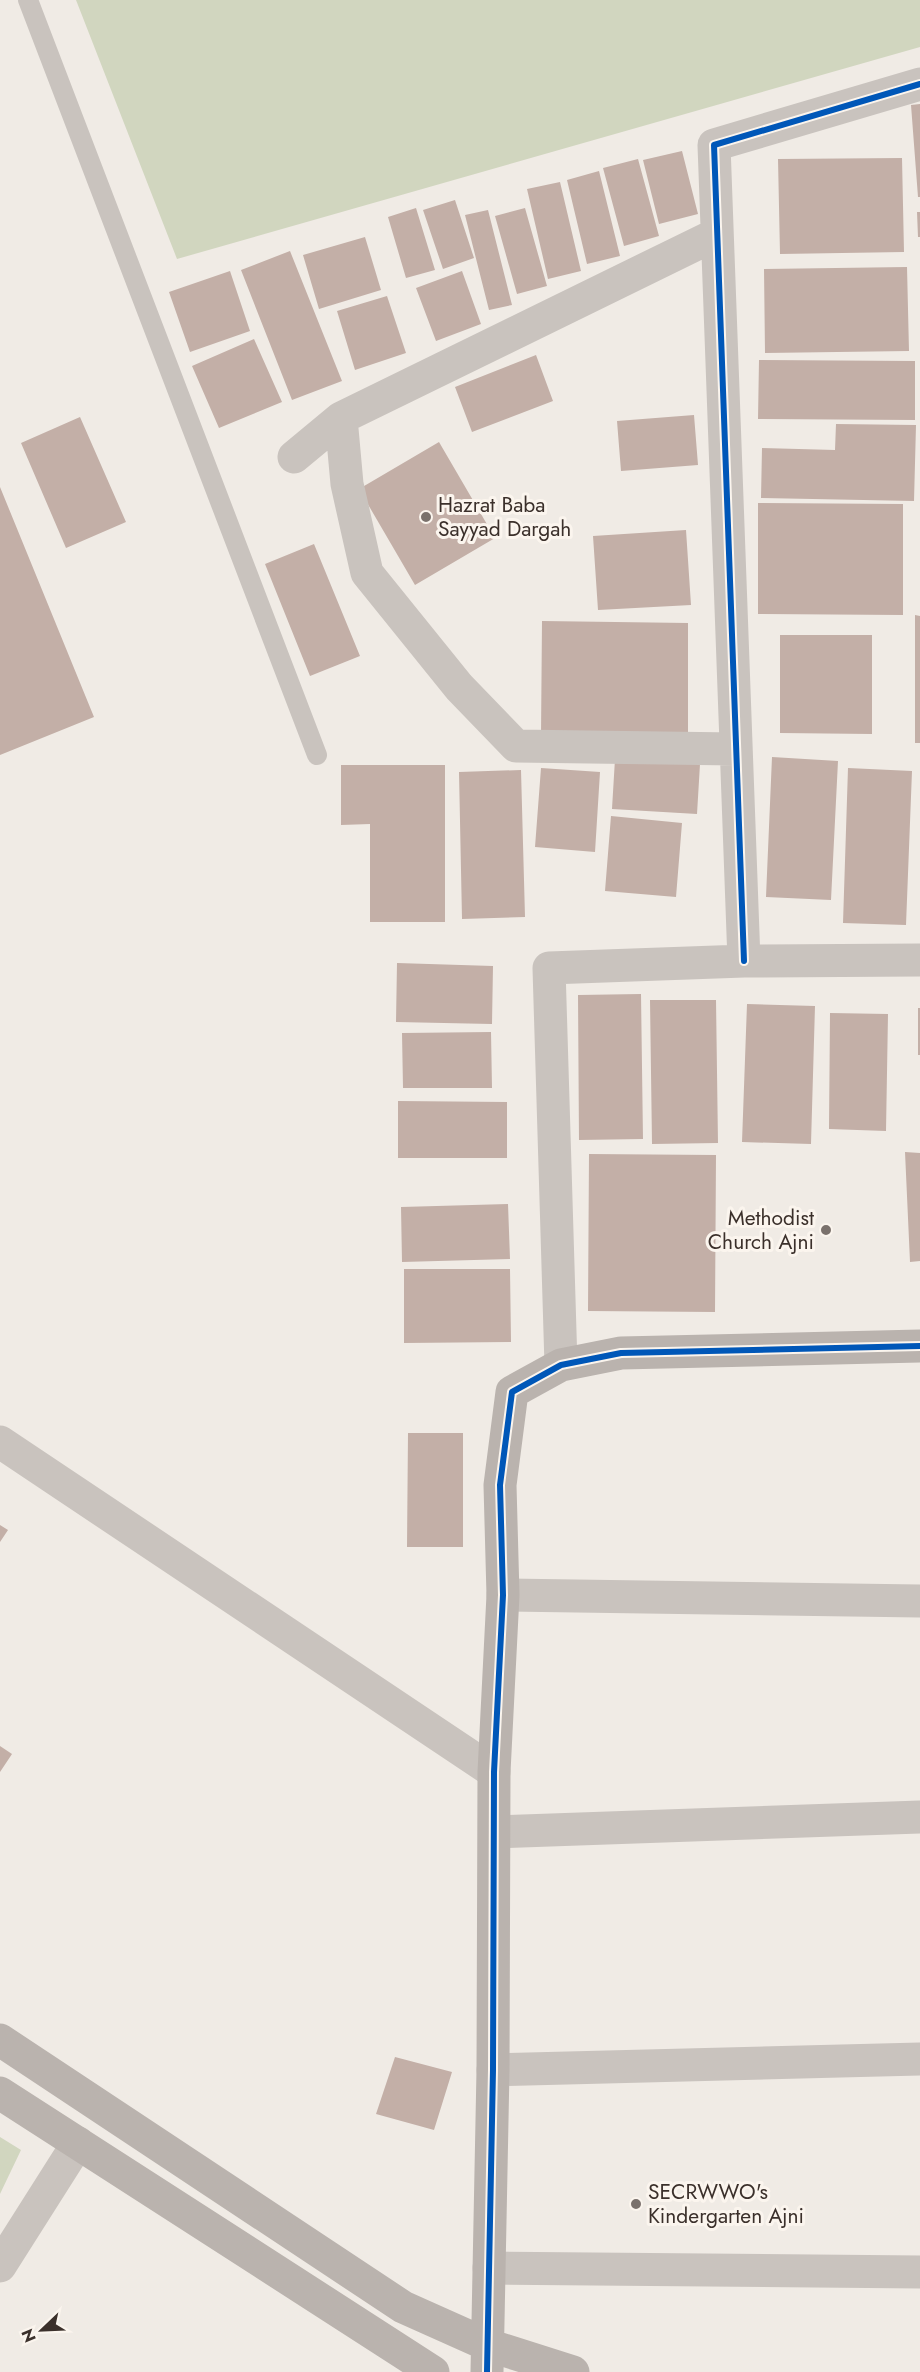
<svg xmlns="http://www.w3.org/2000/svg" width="920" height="2372" viewBox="0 0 920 2372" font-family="Jost,sans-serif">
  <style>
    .green { fill: #d1d6bf }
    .building { fill: #c3afa7 }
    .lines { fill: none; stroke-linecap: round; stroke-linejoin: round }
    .lane { stroke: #c9c3be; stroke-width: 20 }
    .street { stroke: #c9c3be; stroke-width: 33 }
    .secondary { stroke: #bab3ae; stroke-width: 33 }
    .cycleway-casing { stroke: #fbf5ee; stroke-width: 10 }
    .cycleway { stroke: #0057b8; stroke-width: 6 }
    .poi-dot { fill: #7a716c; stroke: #fbf5ee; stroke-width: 2 }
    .labels { text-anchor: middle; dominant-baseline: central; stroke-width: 6; stroke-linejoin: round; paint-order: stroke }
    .poi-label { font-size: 21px; fill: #3b302b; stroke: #fbf5ee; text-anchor: start }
  </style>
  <rect width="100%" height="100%" fill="#f0ebe5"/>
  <path class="green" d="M76 0H920V47L177 259Z
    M0 2137 21 2150 0 2194Z"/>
  <path class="building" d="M920 104V197H918L911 105Z
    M682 151 698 214 659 224 643 160Z
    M902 158 904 252 780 254 778 159Z
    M638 159 659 236 624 246 603 168Z
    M599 171 620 256 587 264 567 180Z
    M560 182 581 271 548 279 527 189Z
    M455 200 474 258 443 269 423 210Z
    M416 208 435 270 406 278 388 217Z
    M525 208 547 286 517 294 495 216Z
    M488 210 512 305 489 310 465 215Z
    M917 212H920V237H918Z
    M365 237 381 290 319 309 303 255Z
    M290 251 342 381 292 400 241 270Z
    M907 267 909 351 765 353 764 269Z
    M230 271 250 331 190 352 169 292Z
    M462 271 481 324 436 341 416 288Z
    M387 296 406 353 355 370 337 311Z
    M254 339 282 402 219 428 192 366Z
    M536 355 553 401 472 432 455 387Z
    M759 360 915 361V420L758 419Z
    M694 415 698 465 621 471 617 421Z
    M80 417 126 522 66 548 21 443Z
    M836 424 916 425 914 501 761 498 762 448 835 450Z
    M439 442 495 538 415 585 359 489Z
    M0 487 94 717 0 755Z
    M758 503 903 504V615L758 614Z
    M686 530 691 605 598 610 593 536Z
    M314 544 360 656 310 676 265 564Z
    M915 615 920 616V743H915Z
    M542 621 688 623V738L541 735Z
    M780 635H872V734L780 733Z
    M772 757 838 761 831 900 766 897Z
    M615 759 700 764 697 814 612 809Z
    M341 765H445V922H370V824L341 825Z
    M541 768 600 772 595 852 535 847Z
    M848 768 912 771 906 925 843 923Z
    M521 770 525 917 462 919 459 772Z
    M611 816 682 823 676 897 605 891Z
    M397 963 493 966 492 1024 396 1022Z
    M641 994 643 1139 579 1140 578 995Z
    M650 1000H716L718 1143 652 1144Z
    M747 1004 815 1006 811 1144 742 1142Z
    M918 1008H920V1055H918Z
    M830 1013 888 1014 886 1131 829 1129Z
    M491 1032 492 1088H403L402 1033Z
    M398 1101 507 1102V1158H398Z
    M905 1152 920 1153V1261L910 1262Z
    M589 1154 716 1155 715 1312 588 1311Z
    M508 1204 510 1259 402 1262 401 1207Z
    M404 1269H510L511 1342 404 1343Z
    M408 1433H463V1547H407Z
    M0 1525 8 1530 0 1542Z
    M0 1746 12 1754 0 1772Z
    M395 2057 452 2072 434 2130 376 2114Z"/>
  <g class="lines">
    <path class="lane" d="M28 0 317 755"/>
    <path class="street" d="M341 418 347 484 367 573 459 687 516 746 736 749
      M294 457 341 418 717 234
      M744 961 714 145 920 84
      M561 1365 549 968 744 961 920 960
      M0 1442 494 1772
      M503 1595 920 1601
      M496 1832 920 1817
      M493 2070 920 2059
      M0 2266 78 2143
      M489 2268 920 2272"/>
    <path class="secondary" d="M0 2040 403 2307 488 2345 573 2372
      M0 2093 433 2372
      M487 2372 493 2070 494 1772 503 1595 500 1485 512 1392 561 1365 621 1353 920 1346"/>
    <g class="cycleway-casing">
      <path id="cycleway" d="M744 961 714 145 920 84
        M487 2372 493 2070 494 1772 503 1595 500 1485 512 1392 561 1365 621 1353 920 1346"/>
    </g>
    <use href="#cycleway" class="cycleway"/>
  </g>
  <g class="poi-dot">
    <circle cx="426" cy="517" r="6"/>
    <circle cx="826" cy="1230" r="6"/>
    <circle cx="636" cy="2204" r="6"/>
  </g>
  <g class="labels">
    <g class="poi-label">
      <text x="438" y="505">Hazrat Baba<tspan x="438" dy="24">Sayyad Dargah</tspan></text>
      <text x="814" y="1218" text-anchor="end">Methodist<tspan x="814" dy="24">Church Ajni</tspan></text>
      <text x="648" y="2192">SECRWWO's<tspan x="648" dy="24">Kindergarten Ajni</tspan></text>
    </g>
  </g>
  <g transform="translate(42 2330) rotate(247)" stroke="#fbf5ee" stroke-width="4.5" paint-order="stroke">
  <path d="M0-4.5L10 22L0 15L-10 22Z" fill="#3b302b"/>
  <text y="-9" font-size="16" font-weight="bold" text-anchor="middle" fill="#3b302b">N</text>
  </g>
</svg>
